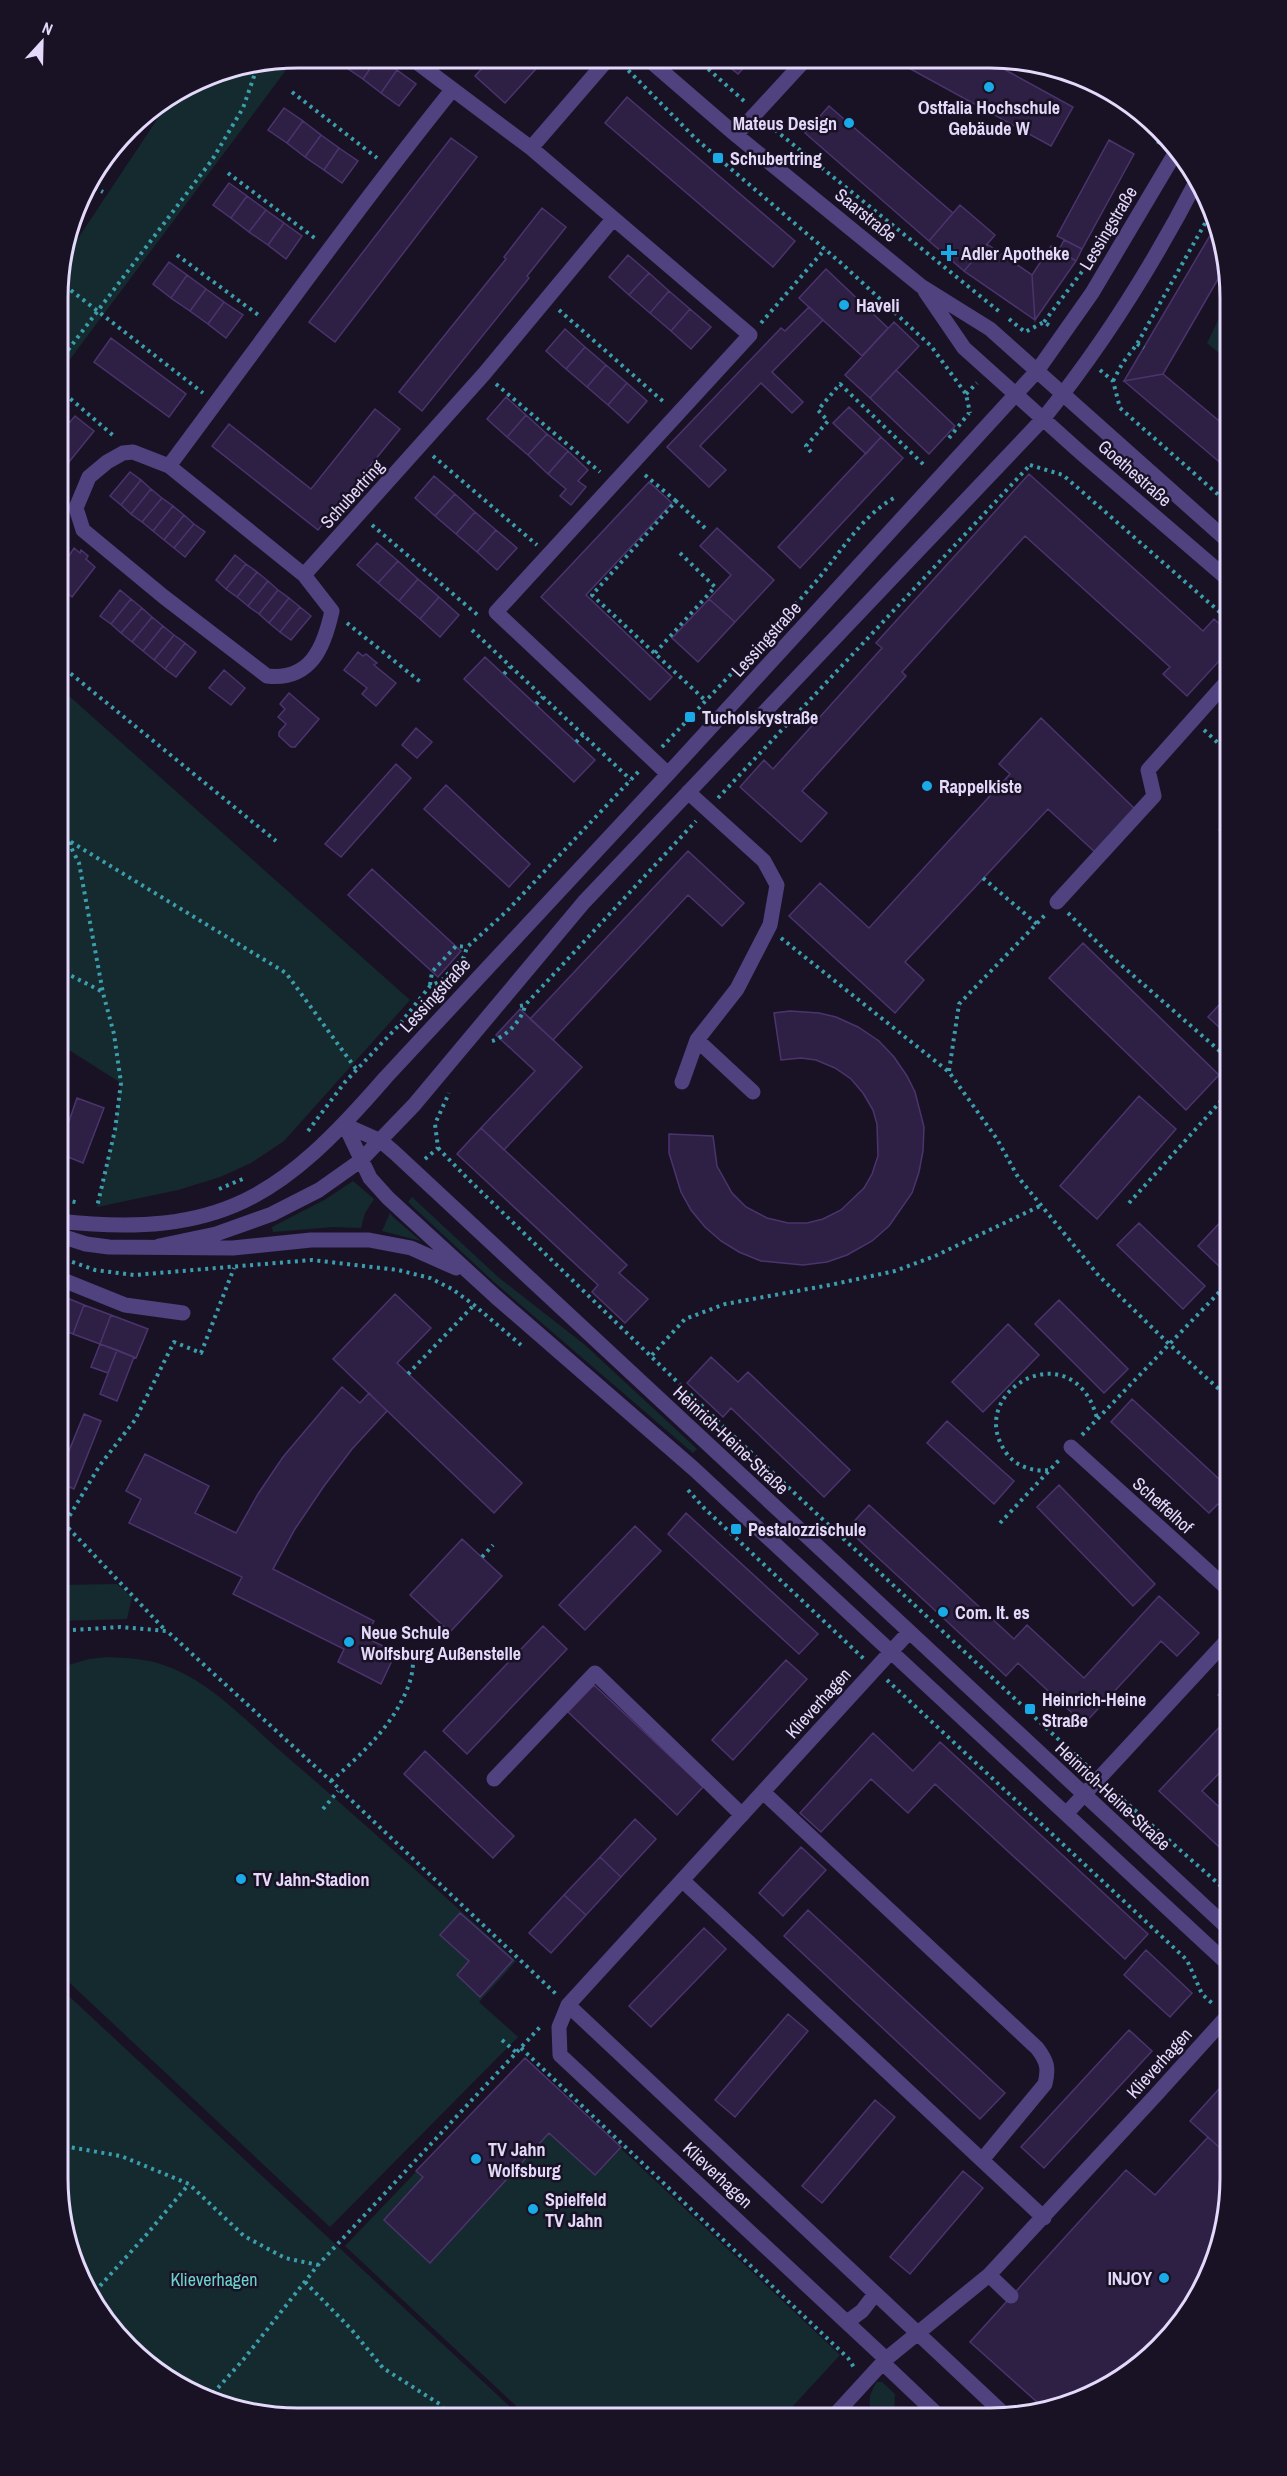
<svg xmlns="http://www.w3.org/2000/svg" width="1287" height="2476" viewBox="0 0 1287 2476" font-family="'Archivo Narrow',sans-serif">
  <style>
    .green { fill: #152a2e }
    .building { fill: #2e1f44; stroke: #4b346d; stroke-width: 1.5 }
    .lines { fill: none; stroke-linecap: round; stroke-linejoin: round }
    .path { stroke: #3c9dac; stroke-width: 4; stroke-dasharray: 3 4.5; stroke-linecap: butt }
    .minor { stroke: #50417f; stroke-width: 15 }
    .poi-dot { fill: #19aae7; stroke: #191225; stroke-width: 2 }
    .labels { text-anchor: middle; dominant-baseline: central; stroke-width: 5; stroke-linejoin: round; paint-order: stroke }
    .poi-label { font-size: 18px; font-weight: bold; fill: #e4d9fb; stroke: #191225; text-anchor: start }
    .street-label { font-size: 18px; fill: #e4d9fb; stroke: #191225 }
    .park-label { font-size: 18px; fill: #6cd4cf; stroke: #191225 }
    .rim { fill: none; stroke: #e4d9fb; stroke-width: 3 }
  </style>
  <rect width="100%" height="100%" fill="#191225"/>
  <path class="green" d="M295 58 59 374V267L172 97 206 75Z
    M1230 296V362L1207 343Z
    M59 687 410 1000 284 1141 251 1163 220 1177 178 1190 97 1207 115 1130 121 1083 58 1043Z
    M353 1181 374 1199 365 1213 361 1228 333 1227 273 1232 272 1227 326 1199Z
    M412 1197 498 1277 585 1345 697 1449 693 1453 494 1282 408 1202Z
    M390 1213 393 1217 421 1241 382 1231Z
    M117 1584 132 1597 127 1619 58 1621V1594L62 1585Z
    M107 1657C130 1658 152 1659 174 1669 216 1687 250 1725 285 1755 363 1822 440 1892 516 1961L479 2002 518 2037 330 2227 57 1971 58 1668 89 1659Z
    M57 1985 522 2418 266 2417 192 2394 139 2359 97 2312 70 2255 57 2178Z
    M525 2058 840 2355 782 2418H529L345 2246Z
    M877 2382H882L895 2394 894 2419H873C868 2405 868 2394 877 2382Z"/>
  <path class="building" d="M332 57H350L344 66Z
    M350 57H378L363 79 344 66Z
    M378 57 397 70 381 93 363 79Z
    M492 58 545 59 505 103 475 76Z
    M721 60H751L738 74Z
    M908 61H989L1073 107 1051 146 905 66Z
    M397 70 416 84 399 106 381 93Z
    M627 97 795 241 773 267 605 123Z
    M829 106 953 213 929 241 805 133Z
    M284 108 303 121 287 143 268 130Z
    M303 121 321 135 305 157 287 143Z
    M321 135 339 148 324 170 305 157Z
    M451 138 477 157 335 342 309 322Z
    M1109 140 1134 154 1082 249 1057 236Z
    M339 148 358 161 342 183 324 170Z
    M229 183 247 196 231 218 213 205Z
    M82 191 88 194 74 217Z
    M247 196 266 210 249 232 231 218Z
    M960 205 995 235 964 271 929 241Z
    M542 208 566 227 527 276 529 278 422 411 399 392 506 259 504 257Z
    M266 210 284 223 268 245 249 232Z
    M1218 222 1225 267 1163 374 1124 381Z
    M284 223 302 236 286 259 268 245Z
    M1064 240 1082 249 1076 261 1059 250Z
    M987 244 1032 275 1035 320 964 271Z
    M1051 246 1076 261 1035 320 1032 275Z
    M628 255 649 273 629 295 609 277Z
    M169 262 187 275 171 298 153 284Z
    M826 269 888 328 862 356 799 298Z
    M649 273 669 291 650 313 629 295Z
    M187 275 206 289 190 311 171 298Z
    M206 289 224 302 208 324 190 311Z
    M669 291 690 309 671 331 650 313Z
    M224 302 243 315 226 338 208 324Z
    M809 307 823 320 772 372 803 402 792 413 761 383 700 446 726 470 709 487 667 447 781 328 785 331Z
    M690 309 711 327 691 349 671 331Z
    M894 322 919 346 870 398 845 375Z
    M565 329 585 347 566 369 546 351Z
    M111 338 186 394 169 417 94 362Z
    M585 347 606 365 587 387 566 369Z
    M606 365 627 383 608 405 587 387Z
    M896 370 955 426 929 454 870 398Z
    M1163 374 1230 430V471L1124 381Z
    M627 383 647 401 628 423 608 405Z
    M506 397 526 415 507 437 487 419Z
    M849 407 881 437 866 454 833 423Z
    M375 409 400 429 318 530 212 446 229 424 311 489Z
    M526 415 547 434 528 455 507 437Z
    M75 416 94 431 69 462 59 454V426L65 419 70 422Z
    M547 434 568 451 548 474 528 455Z
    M881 437 903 458 800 568 778 547Z
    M568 451 588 470 578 481 586 487 571 505 560 496 566 489 548 474Z
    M130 472 141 480 121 505 110 496Z
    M1029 474 1203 631 1214 619 1230 633V649L1187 696 1163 674 1170 667 1025 536 902 672 906 676 802 791 827 813 801 842 740 787 764 760 773 769 882 648 876 643Z
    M434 476 455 494 435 516 415 498Z
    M141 480 151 489 131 514 121 505Z
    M649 482 672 503 586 595 672 677 650 700 541 597Z
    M151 489 162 498 142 522 131 514Z
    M455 494 475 512 456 534 435 516Z
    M162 498 173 506 153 531 142 522Z
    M173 506 184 515 164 540 153 531Z
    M475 512 496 530 477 552 456 534Z
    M184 515 194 524 174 548 164 540Z
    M194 524 205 532 185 557 174 548Z
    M717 528 774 580 735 622 709 599 731 575 700 546Z
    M496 530 517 548 497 570 477 552Z
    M377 543 398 561 378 583 357 565Z
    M74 548 80 553 81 550 88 556 86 559 95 567 72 597 61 588 59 589 62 582 59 580V571Z
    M235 555 246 564 226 589 216 580Z
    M398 561 418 579 399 601 378 583Z
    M246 564 257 572 237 597 226 589Z
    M257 572 268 581 248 606 237 597Z
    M418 579 439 597 420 619 399 601Z
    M268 581 278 590 259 614 248 606Z
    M120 590 131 599 111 624 100 616Z
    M278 590 289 598 269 623 259 614Z
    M439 597 459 615 440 637 420 619Z
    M289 598 300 607 280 632 269 623Z
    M131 599 142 608 121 633 111 624Z
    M709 599 735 622 698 662 672 638Z
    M300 607 311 616 291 640 280 632Z
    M142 608 152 617 132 642 121 633Z
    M152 617 163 626 143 651 132 642Z
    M163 626 174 635 154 660 143 651Z
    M174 635 185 643 165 669 154 660Z
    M185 643 196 652 176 677 165 669Z
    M358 652 363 656 366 654 377 663 374 665 396 683 376 706 362 694 367 688 344 670Z
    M485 657 595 760 574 782 464 679Z
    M224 670 245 688 231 705 209 688Z
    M289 693 319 719 295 747H291L279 736V732L286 724 278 717 285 709 280 704Z
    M1041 718 1135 809 1096 853 1048 809 905 962 924 980 895 1013 789 916 820 883 869 928 1010 774 999 764Z
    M416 728 432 742 417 758 402 745Z
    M396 764 411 778 341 857 325 844Z
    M446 785 530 864 509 887 424 809Z
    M1230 818V840L1219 830Z
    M688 851 744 903 722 926 688 895 553 1040 530 1019Z
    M372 869 461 951 438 977 348 895Z
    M1083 943 1219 1075 1186 1110 1049 978Z
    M1230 993V1037L1208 1017Z
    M520 1009 582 1067 504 1150 481 1128 535 1071 496 1035Z
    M790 1011 819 1013 836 1017 858 1027 879 1041 894 1057 907 1076 915 1092 924 1127 923 1151 919 1172 912 1193 889 1226 872 1241 847 1255 827 1262 803 1265 761 1261 739 1252 721 1241 705 1227 691 1210 681 1192 669 1153V1134L713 1136 717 1166 732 1193 746 1207 767 1218 788 1223H807L823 1219 841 1210 864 1188 872 1174 878 1156 877 1124 873 1110 863 1093 851 1079 835 1068 816 1060 801 1058 781 1060 774 1013Z
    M1139 1096 1176 1129 1097 1219 1060 1186Z
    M77 1098 104 1108 83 1163 58 1153Z
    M481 1128 627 1265 619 1273 648 1299 625 1323 592 1292 598 1285 457 1154Z
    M58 1133 63 1135 58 1149Z
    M1230 1212V1260L1222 1269 1198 1246Z
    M1139 1223 1205 1286 1183 1309 1117 1245Z
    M395 1294 431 1328 397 1363 522 1483 494 1513 333 1359Z
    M60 1295 84 1305 73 1334 58 1328Z
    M1059 1300 1128 1369 1104 1393 1035 1324Z
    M84 1305 111 1315 100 1344 73 1334Z
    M111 1315 148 1329 136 1358 100 1344Z
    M1008 1324 1039 1355 983 1412 952 1382Z
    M100 1344 117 1350 108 1373 91 1367Z
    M117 1350 134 1357 117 1401 100 1394Z
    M711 1357 738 1382 748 1372 850 1470 824 1497 731 1408 723 1417 687 1383Z
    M342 1387 360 1403 369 1393 387 1411 352 1449 324 1486 295 1529 273 1569 374 1621 366 1638 396 1652 381 1684 338 1662 344 1649 233 1594 242 1577 129 1523 141 1499 126 1491 145 1454 209 1486 195 1513 236 1533 258 1494 283 1457Z
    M1132 1399 1230 1489V1519L1223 1513 1226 1511 1218 1504 1209 1513 1111 1422Z
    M84 1414 101 1421 74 1489 58 1482V1478Z
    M947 1421 1014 1481 994 1504 927 1443Z
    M1059 1485 1155 1584 1133 1606 1037 1507Z
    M869 1505 1014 1639 1027 1625 1084 1678 1159 1596 1199 1633 1177 1656 1161 1641 1084 1724 1018 1663 1006 1676 847 1529Z
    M686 1513 818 1634 799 1654 668 1534Z
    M635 1526 661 1551 585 1630 559 1605Z
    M462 1539 502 1576 450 1632 410 1595Z
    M543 1626 567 1649 467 1754 443 1731Z
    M786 1660 807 1679 733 1760 712 1740Z
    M1230 1683V1706L1218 1695Z
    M594 1685 703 1787 677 1815 568 1712Z
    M1230 1716V1762L1202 1791 1230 1817V1857L1159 1791Z
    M873 1733 913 1771 940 1742 1148 1934 1125 1959 935 1784 908 1813 871 1779 821 1832 800 1813Z
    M425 1751 514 1836 493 1858 404 1774Z
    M635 1819 656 1839 621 1877 600 1857Z
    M801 1847 826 1870 783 1916 759 1893Z
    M600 1857 621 1877 586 1915 564 1895Z
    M564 1895 586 1915 551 1953 529 1933Z
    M808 1910 1005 2093 980 2119 784 1936Z
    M460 1913 513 1960 480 1997 457 1975 469 1961 440 1935Z
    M704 1928 726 1949 651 2027 629 2006Z
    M1146 1950 1192 1993 1170 2017 1124 1975Z
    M788 2014 808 2031 735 2117 715 2100Z
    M1129 2030 1152 2051 1044 2168 1021 2147Z
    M525 2058 621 2147 595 2175 549 2133 430 2263 384 2220 423 2177 416 2171Z
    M1229 2078V2156L1190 2121Z
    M875 2100 895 2117 822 2203 802 2186Z
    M1208 2137 1229 2156V2194L1212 2270 1180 2325 1123 2378 1066 2406 1046 2410 970 2342 1126 2170 1155 2195Z
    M963 2171 983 2188 910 2274 890 2257Z"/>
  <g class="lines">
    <path class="path" d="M697 59 744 101
      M467 64 472 58
      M623 65 696 139 841 263 931 346 966 394 970 413
      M292 92 377 158
      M146 113 149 115
      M769 125 1001 313
      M1158 144 1163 134
      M228 173 316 239
      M88 184 103 192
      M177 255 261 317
      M59 281 203 393
      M559 310 666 404
      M1009 319 1025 332 1044 322 1050 326
      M1044 322 1084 269
      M761 323 825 249
      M1137 344 1144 348
      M59 362 212 160 243 108 258 65
      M1100 370 1113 381 1120 408 1230 505
      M1113 381 1122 364 1137 344 1212 211
      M496 384 600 472
      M59 389 115 437
      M966 394 977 383
      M949 438 969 413
      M811 452 806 446 828 421 818 410 840 384 925 466
      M433 456 537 545
      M1030 465 1063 475 1230 621
      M645 475 676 501
      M372 525 480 617
      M705 528 676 501 592 595 706 701
      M347 623 423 684
      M472 630 631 780
      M655 653 715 587 680 553
      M59 664 276 841
      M504 674 510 667
      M536 704 543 697
      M1204 730 1230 754
      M576 742 583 735
      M662 747C712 694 763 641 812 586 839 556 860 516 896 497
      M718 798 1030 465
      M58 822 79 863 103 993 114 1034 121 1083 115 1130 97 1207
      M58 834 286 973 356 1069
      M983 878 1037 924
      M1068 913 1112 957 1230 1060
      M781 938 949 1072 997 1139 1018 1177 1099 1276 1169 1344 1230 1399
      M58 969 103 992
      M430 985 432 972 456 946 467 947
      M520 1006 525 1005 696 821
      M492 1041C506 1037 523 1019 525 1005
      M949 1071 959 1004 1046 914
      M308 1131 345 1082 399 1025 430 986 441 981 464 957 467 947 506 912 640 770
      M438 1148 467 1178 728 1431 1087 1766
      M425 1159 438 1148 435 1124 449 1093
      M219 1189 245 1178
      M58 1198 79 1203
      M1129 1203 1230 1091
      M58 1257 95 1270 134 1275 312 1260 398 1270 430 1278 452 1289 474 1305 521 1345
      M652 1355 685 1319 725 1304 830 1285 895 1271 935 1256 1040 1206
      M408 1374 474 1305
      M1082 1435 1230 1281
      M1048 1470C1034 1472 1017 1467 1007 1454 961 1392 1073 1329 1097 1418
      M688 1490 703 1507 864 1659
      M58 1517 166 1631
      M1000 1523 1061 1458
      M58 1535 100 1465 135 1420 174 1342 201 1353 234 1268
      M482 1557 493 1545
      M58 1631 120 1627 167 1631 331 1781 556 1994
      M887 1680 1187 1960 1202 1994 1214 2005
      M331 1781C362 1754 395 1724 409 1684 413 1674 413 1662 414 1652
      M1112 1790 1230 1894
      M323 1809 338 1791
      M502 2040 517 2053
      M521 2048 848 2358 855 2369
      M57 2145 121 2156 189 2184 244 2236 285 2258 318 2265
      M305 2282 351 2329 383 2368 441 2405 448 2417
      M90 2297 147 2234 189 2184
      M208 2399 243 2360 318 2265 541 2026
      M804 2418 816 2411"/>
    <path class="minor" d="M411 58 531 148 750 335 496 612 668 774
      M648 59 736 135 921 286 990 329 1230 543
      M736 135 805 60
      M531 148 608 59
      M925 291 964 348 1081 453 1230 581
      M133 452 169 466 304 575 332 611C324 647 311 681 267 676L164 597 83 530 76 508 89 477 107 462 123 453Z
      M169 466C263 340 354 212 452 90
      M304 575 484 374 613 219
      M1057 902 1154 796 1148 770 1230 678
      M697 1040 753 1092
      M682 1082 697 1040 737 989 770 925 777 885 764 861 688 792
      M345 1125 370 1178 388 1198 496 1297 694 1469 1230 1966
      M345 1125 381 1141 395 1153 1230 1930
      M58 1221C222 1239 282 1197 386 1077L668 774 1037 371 1092 293 1177 150
      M58 1235 86 1244 109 1247 233 1248 311 1240H369L411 1248 456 1268
      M159 1246 216 1234 272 1214 319 1190 360 1161 414 1105 584 902 1043 419C1103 345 1153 265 1197 180
      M58 1278 125 1305 183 1313
      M1071 1447 1230 1591
      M494 1779 595 1673 742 1815
      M763 1792 1037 2048C1047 2061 1049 2068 1045 2084L982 2160
      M1066 1814 1230 1637
      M682 1880 1044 2218
      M568 2005 1006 2416
      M989 2275 1011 2296
      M847 2322 862 2311 875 2294
      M886 2359 560 2055 559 2027 568 2005 909 1632
      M883 2363 942 2419
      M1043 2410 1045 2409
      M831 2419 886 2359 989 2275 1155 2096 1230 2013"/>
  </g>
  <g class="poi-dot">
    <circle cx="989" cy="87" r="6"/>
    <circle cx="849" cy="123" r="6"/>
    <rect x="712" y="152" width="12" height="12" rx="3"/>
    <path d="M946 244h6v6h6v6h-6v6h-6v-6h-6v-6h6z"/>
    <circle cx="844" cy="305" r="6"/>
    <rect x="684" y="711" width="12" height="12" rx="3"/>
    <circle cx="927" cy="786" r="6"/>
    <rect x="730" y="1523" width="12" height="12" rx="3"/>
    <circle cx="943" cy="1612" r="6"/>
    <circle cx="349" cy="1642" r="6"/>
    <rect x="1024" y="1703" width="12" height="12" rx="3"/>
    <circle cx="241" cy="1879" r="6"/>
    <circle cx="476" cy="2159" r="6"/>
    <circle cx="533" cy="2209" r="6"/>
    <circle cx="1164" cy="2278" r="6"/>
  </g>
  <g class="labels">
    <g class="poi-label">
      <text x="989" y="107" text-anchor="middle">Ostfalia Hochschule<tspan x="989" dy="21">Gebäude W</tspan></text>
      <text x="837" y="123" text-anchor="end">Mateus Design</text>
      <text x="730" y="158">Schubertring</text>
      <text x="961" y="253">Adler Apotheke</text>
      <text x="856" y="305">Haveli</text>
      <text x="702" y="717">Tucholskystraße</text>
      <text x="939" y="786">Rappelkiste</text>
      <text x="748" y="1529">Pestalozzischule</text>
      <text x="955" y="1612">Com. It. es</text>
      <text x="361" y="1632">Neue Schule<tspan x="361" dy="21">Wolfsburg Außenstelle</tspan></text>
      <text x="1042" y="1699">Heinrich-Heine<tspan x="1042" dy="21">Straße</tspan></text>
      <text x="253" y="1879">TV Jahn-Stadion</text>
      <text x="488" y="2149">TV Jahn<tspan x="488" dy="21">Wolfsburg</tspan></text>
      <text x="545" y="2199">Spielfeld<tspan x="545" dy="21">TV Jahn</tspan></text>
      <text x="1152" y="2278" text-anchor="end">INJOY</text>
    </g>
    <g class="street-label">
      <text transform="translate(866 215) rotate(39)">Saarstraße</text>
      <text transform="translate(1108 228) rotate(-59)">Lessingstraße</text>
      <text transform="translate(1135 473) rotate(41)">Goethestraße</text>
      <text transform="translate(352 494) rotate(-48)">Schubertring</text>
      <text transform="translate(766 639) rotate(-48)">Lessingstraße</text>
      <text transform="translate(435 995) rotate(-47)">Lessingstraße</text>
      <text transform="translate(731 1440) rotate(43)">Heinrich-Heine-Straße</text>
      <text transform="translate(1163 1505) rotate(42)">Scheffelhof</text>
      <text transform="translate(818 1703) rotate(-48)">Klieverhagen</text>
      <text transform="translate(1113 1796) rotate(43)">Heinrich-Heine-Straße</text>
      <text transform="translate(1159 2063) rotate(-48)">Klieverhagen</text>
      <text transform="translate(718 2175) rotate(43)">Klieverhagen</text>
    </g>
    <g class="park-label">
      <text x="214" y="2279">Klieverhagen</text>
    </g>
  </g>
  <path d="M0 0H1287V2476H0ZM298 68H990A230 230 0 0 1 1220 298V2178A230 230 0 0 1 990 2408H298A230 230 0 0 1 68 2178V298A230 230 0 0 1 298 68Z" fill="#191225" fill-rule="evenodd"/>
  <path class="rim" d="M298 68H990A230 230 0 0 1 1220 298V2178A230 230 0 0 1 990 2408H298A230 230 0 0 1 68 2178V298A230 230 0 0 1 298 68Z"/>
  <g transform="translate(42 42) rotate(22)" stroke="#191225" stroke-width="4.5" paint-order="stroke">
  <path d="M0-4.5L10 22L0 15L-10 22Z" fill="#e4d9fb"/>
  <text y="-9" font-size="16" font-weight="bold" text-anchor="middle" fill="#e4d9fb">N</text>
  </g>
</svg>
